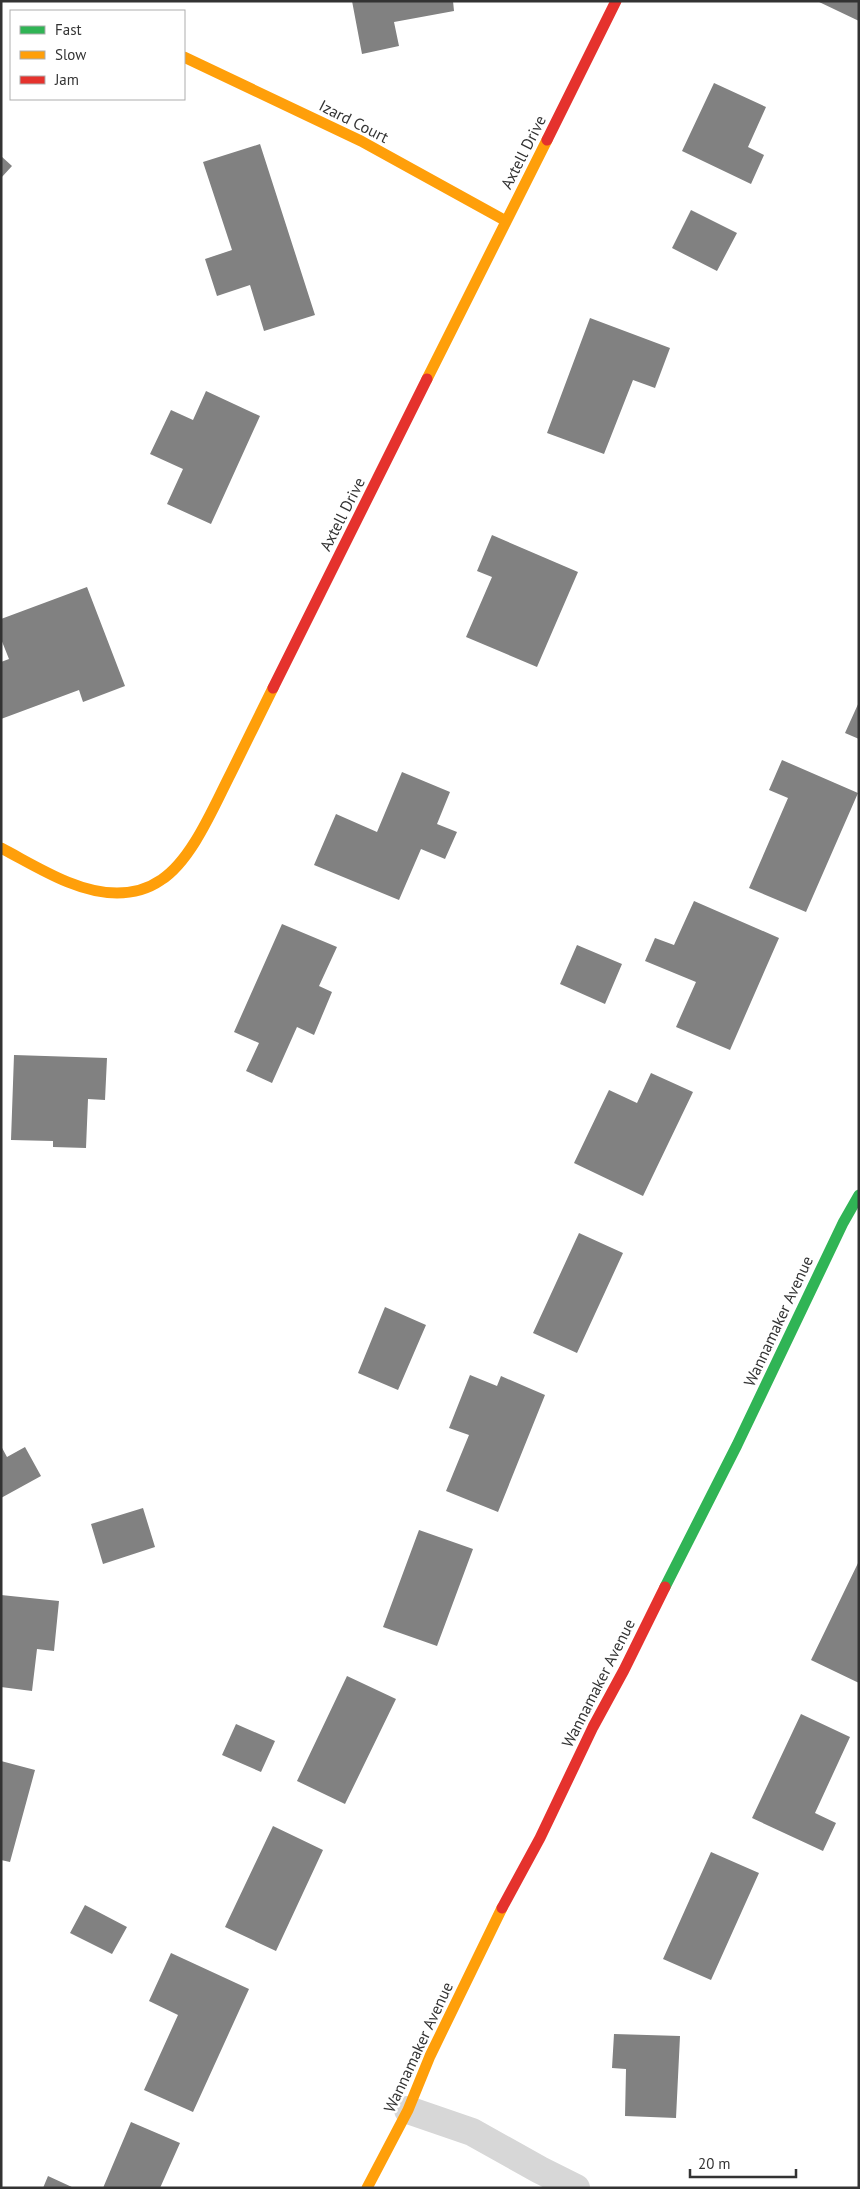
<svg xmlns="http://www.w3.org/2000/svg" width="860" height="2189" viewBox="0 0 860 2189" font-family="'PT Sans',sans-serif">
  <style>
    .building { fill: #818181 }
    .lines { fill: none; stroke-linecap: round; stroke-linejoin: round }
    .street { stroke: #d7d7d7; stroke-width: 28 }
    .fast { stroke: #30b455; stroke-width: 11 }
    .slow { stroke: #ff9f0a; stroke-width: 11 }
    .jam { stroke: #e5322d; stroke-width: 11 }
    .labels { text-anchor: middle; dominant-baseline: central; stroke-width: 5; stroke-linejoin: round; paint-order: stroke }
    .street-label { font-size: 16px; fill: #333; stroke: #fff }
  </style>
  <rect width="100%" height="100%" fill="#fff"/>
  <path class="building" d="M352 1H453L454 11 394 22 399 46 362 54Z
    M817 1H859V21Z
    M714 83 766 107 748 147 764 155 751 184 682 151Z
    M260 144 315 315 264 331 250 285 217 296 205 259 232 250 203 162Z
    M1 156 12 166 1 178Z
    M691 210 737 233 717 271 672 248Z
    M590 318 670 348 655 388 633 380 604 454 547 433Z
    M206 391 260 416 211 524 167 504 183 469 150 454 171 410 193 420Z
    M492 535 578 572 537 667 466 637 492 577 477 571Z
    M87 587 125 686 83 702 79 690 1 719V662L9 659 1 639V619Z
    M859 702V739L845 733Z
    M782 760 858 793 806 912 749 888 788 798 769 790Z
    M402 772 450 792 437 824 457 832 445 859 421 849 399 900 314 865 336 814 377 832Z
    M694 901 779 938 730 1050 676 1027 696 982 645 961 655 938 674 945Z
    M282 924 337 947 319 986 332 992 314 1035 297 1027 272 1083 246 1071 259 1043 234 1032Z
    M577 945 622 964 605 1004 560 984Z
    M14 1055 107 1058 105 1100 88 1099 86 1148 53 1147V1141L11 1140Z
    M651 1073 693 1092 643 1196 574 1163 609 1090 637 1103Z
    M579 1233 623 1253 577 1353 533 1333Z
    M385 1307 426 1325 398 1390 358 1373Z
    M470 1375 497 1386 501 1376 545 1395 498 1512 446 1491 469 1435 449 1428Z
    M1 1446 7 1457 25 1447 41 1476 1 1498Z
    M143 1508 155 1547 103 1564 91 1524Z
    M419 1530 473 1549 437 1646 383 1627Z
    M859 1561V1683L811 1660Z
    M1 1595 59 1601 54 1651 37 1649 32 1691 1 1687Z
    M347 1676 396 1699 345 1804 297 1781Z
    M801 1714 850 1737 815 1813 836 1823 823 1851 752 1818Z
    M236 1724 275 1741 261 1772 222 1755Z
    M1 1761 35 1770 10 1862 1 1860Z
    M273 1826 323 1850 276 1951 225 1927Z
    M711 1852 759 1873 711 1980 663 1959Z
    M85 1905 127 1927 112 1954 70 1933Z
    M171 1953 249 1989 193 2112 144 2090 178 2015 149 2001Z
    M614 2034 680 2036 676 2118 625 2116 626 2069 612 2068Z
    M131 2122 180 2143 160 2188H103Z
    M48 2176 74 2188H43Z"/>
  <g class="lines">
    <path class="street" d="M408 2110 472 2132 540 2170 576 2188"/>
    <path class="fast" d="M665 1587 737 1445 843 1223 859 1195"/>
    <path class="slow" d="M184 57 361 141 506 221
      M427 379 547 140
      M1 848C36 866 76 893 117 893 132 893 148 889 161 880 192 860 214 806 231 773 245 745 259 716 273 688
      M367 2188 408 2110 430 2056 502 1908"/>
    <path class="jam" d="M547 140 616 1
      M273 688 427 379
      M502 1908 540 1838 593 1727 624 1670 665 1587"/>
  </g>
  <g class="labels">
    <g class="street-label">
      <text transform="translate(354 121) rotate(27)">Izard Court</text>
      <text transform="translate(523 152) rotate(-63)">Axtell Drive</text>
      <text transform="translate(342 514) rotate(-63)">Axtell Drive</text>
      <text transform="translate(778 1321) rotate(-65)">Wannamaker Avenue</text>
      <text transform="translate(598 1683) rotate(-63)">Wannamaker Avenue</text>
      <text transform="translate(418 2047) rotate(-65)">Wannamaker Avenue</text>
    </g>
  </g>
  <rect width="860" height="2189" fill="none" stroke="#333333" stroke-width="5"/>
  <rect x="10" y="10" width="175" height="90" fill="#ffffff" stroke="#adadad"/>
  <rect x="20" y="26" width="25" height="8" fill="#30b455" stroke="#adadad"/>
  <text x="55" y="35" font-size="15" fill="#333333">Fast</text>
  <rect x="20" y="51" width="25" height="8" fill="#ff9f0a" stroke="#adadad"/>
  <text x="55" y="60" font-size="15" fill="#333333">Slow</text>
  <rect x="20" y="76" width="25" height="8" fill="#e5322d" stroke="#adadad"/>
  <text x="55" y="85" font-size="15" fill="#333333">Jam</text>
  <path d="M690 2169v8h106v-8" fill="none" stroke="#333333" stroke-width="2.5"/>
  <text x="698" y="2169" font-size="15" fill="#333333" stroke="#ffffff" stroke-width="4" paint-order="stroke">20 m</text>
</svg>
